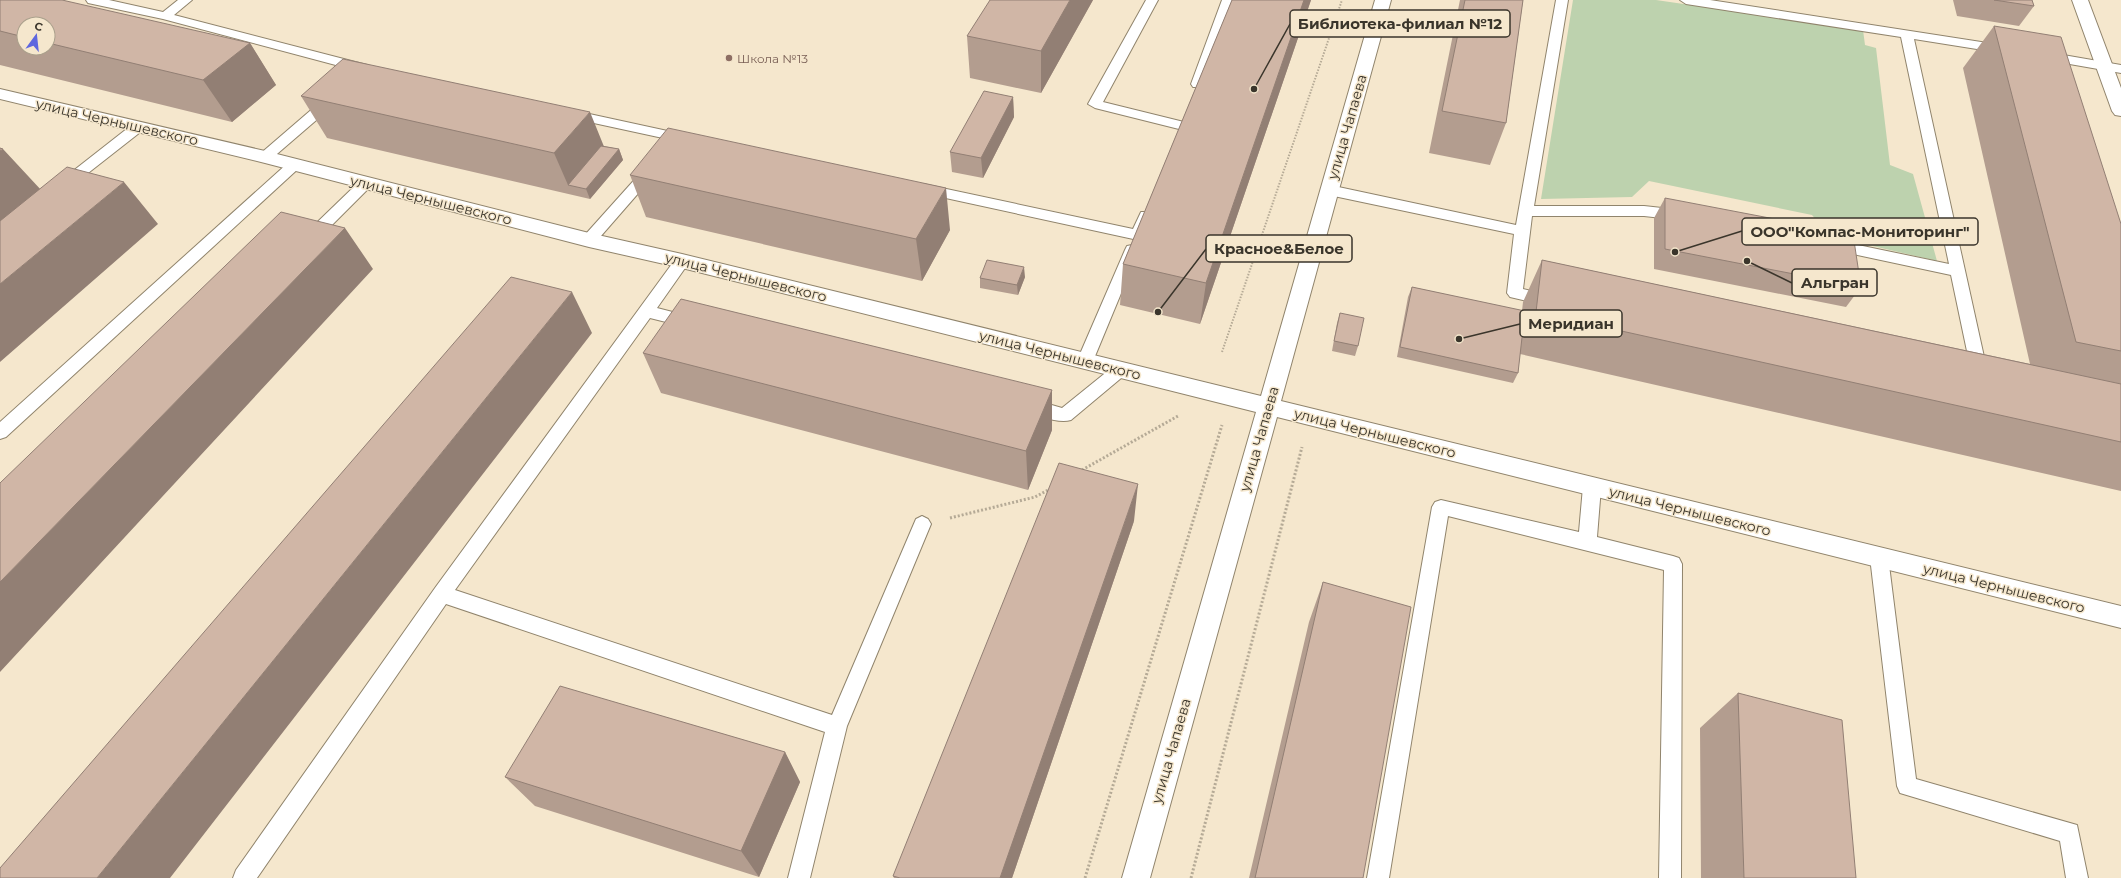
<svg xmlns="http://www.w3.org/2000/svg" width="2121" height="878" viewBox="0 0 2121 878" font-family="Montserrat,sans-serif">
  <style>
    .green { fill: #bdd2ae }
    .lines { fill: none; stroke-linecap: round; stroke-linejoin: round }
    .service-casing { stroke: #90846c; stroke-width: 2 }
    .tertiary-casing { stroke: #90846c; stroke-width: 2 }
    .path-far1 { stroke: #b5aa96; stroke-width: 2; stroke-dasharray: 1.5 1.5; stroke-linecap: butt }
    .path { stroke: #b5aa96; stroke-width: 3; stroke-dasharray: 2 2; stroke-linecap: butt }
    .service { fill: #fff; fill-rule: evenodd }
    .tertiary { fill: #fff; fill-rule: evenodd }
    .wall { fill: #b39d8f; fill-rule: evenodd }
    .shaded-wall { fill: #927f74 }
    .building { fill: #d0b6a6; stroke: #927f74 }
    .education-dot { fill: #8d6e63; stroke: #f5e7cd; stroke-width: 1.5 }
    .labels { text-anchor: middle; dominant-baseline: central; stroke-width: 3; stroke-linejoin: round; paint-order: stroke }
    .far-education-label { font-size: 12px; fill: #785e54; stroke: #f5e7cd; text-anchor: start }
    .street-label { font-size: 14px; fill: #3a352b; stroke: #f5e7cd }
    .leader { fill: none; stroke: #3a352b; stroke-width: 1.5 }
    .callout-dot { fill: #3a352b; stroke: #f5e7cd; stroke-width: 1.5 }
    .callout { fill: #f5e7cd; stroke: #3a352b; stroke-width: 1.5 }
    .callout-label { font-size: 15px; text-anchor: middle; font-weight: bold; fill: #3a352b }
  </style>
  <rect width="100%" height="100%" fill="#f5e7cd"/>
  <path class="green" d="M1573 0H1656L1863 30 1865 45 1876 48 1890 165 1913 174 1937 261 1830 236 1812 215 1649 181 1632 197 1541 199Z"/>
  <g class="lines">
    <g class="service-casing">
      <path id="service" d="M86 0H109L163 12 178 0H192L174 15 367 65 368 68 362 72 163 19 88 3Z
        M1146 0H1158L1103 102 1188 123 1190 126 1188 129 1183 130 1095 108 1088 104Z
        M1222 0H1234L1205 84 1203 87H1193L1191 84Z
        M1556 0H1568L1534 206H1644L1680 210 1685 211 1687 215 1685 219 1680 220 1644 216H1532L1523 289 1553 296 1556 300 1553 304 1548 306 1510 297 1507 293 1514 234 1329 195 1324 193 1322 190 1324 187 1329 185 1516 225Z
        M1680 0H1710L2007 46 2008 49 2002 53 1914 39 1988 375 1986 379 1980 381 1974 379 1972 375 1951 275 1834 250 1829 249 1827 245 1829 241 1834 240 1949 264 1901 37 1686 4Z
        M2046 52 2121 65V73L2041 59 2040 56 2041 53Z
        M330 97 337 101 335 104 270 160H260L258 157 260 154 325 98Z
        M571 110 686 135 691 136 693 139 691 142 686 143 566 117 564 114 566 111Z
        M138 123 143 124 145 127 143 130 69 188H59L57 185 59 182 133 124Z
        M294 160 299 162 301 165 299 168 6 437 0 439V422L289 162Z
        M650 166 655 168 657 171 655 174 594 244 589 245 584 244 582 240 584 236 645 168Z
        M366 178 371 180 373 183 371 186 315 242 310 243 305 242 303 238 305 234 361 180Z
        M923 184 1133 229 1141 212H1151L1153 216 1143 239 1138 240 918 192 916 189 918 186Z
        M1132 245 1137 246 1139 250 1093 361 1091 365 1085 367 1079 365 1077 361 1125 250 1127 246Z
        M682 256 687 257 690 261 657 308 696 318 698 322 696 326 690 328 650 318 455 590 832 715 916 519 922 516 928 519 931 524 847 726 810 878H788L825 732 446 604 257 878H233L236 870 435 588 677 257Z
        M1120 364 1126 366 1128 370 1126 374 1071 420C1058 424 1038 415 1025 411L1023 406 1025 401 1031 399 1062 408 1114 366Z
        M1592 480 1598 482 1601 487 1597 537 1673 556 1679 558 1682 564 1681 878H1659L1664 570 1448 516 1389 878H1367L1432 507 1435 502 1441 500 1579 532 1583 487 1586 482Z
        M1879 549 1885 551 1888 557 1916 779 2077 825 2088 878H2066L2060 841 1900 793 1897 786 1870 557 1873 551Z"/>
    </g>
    <g class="tertiary-casing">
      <path id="tertiary" d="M1375 0H1391L1281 401 2121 606V628L1277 417 1150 878H1122L1256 412 682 268 589 247 265 163 0 99V89L265 151 589 233 682 254 1261 396Z
        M2072 0H2088L2121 88V116L2115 115 2112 111Z"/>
    </g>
    <path class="path-far1" d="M1222 352 1342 0"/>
    <path class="path" d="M1082 470 1178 416
      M950 518 1035 497 1050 489
      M1085 878 1222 425
      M1191 878 1302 447"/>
    <use href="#service" class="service"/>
    <use href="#tertiary" class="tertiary"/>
  </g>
  <path class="wall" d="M0 0 250 43 276 85 232 122 0 65ZM24 24H48V48H24Z
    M1093 0 1041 93 970 78 967 36Z
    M1232 0H1311L1200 324 1120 305 1123 264Z
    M1460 0H1523L1506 123 1490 165 1429 153Z
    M1953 0H2032L2034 6 2019 26 1957 16Z
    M1994 26 2121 224V491L1520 354 1518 373 1513 383 1397 357 1408 297 1412 287 1522 311 1523 302 1542 260 2030 364 1963 68Z
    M301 96 604 146 619 149 623 160 590 199 327 138Z
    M1013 97 1014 117 983 178 952 172 950 152Z
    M630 175 950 230 922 281 646 217Z
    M1665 198 1861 287 1846 307 1654 269V218Z
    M1025 277 1018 295 980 288V278Z
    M1340 313 1358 346 1355 356 1332 351 1337 323Z
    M643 353 1052 390V430L1028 490 661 393Z
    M1134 521 1012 878H894L893 876Z
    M1323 582 1363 878H1249L1309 622Z
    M1738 693 1856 878H1701L1700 728Z
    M785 752 800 782 759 877 535 806 505 777Z"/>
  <path class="shaded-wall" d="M1070 0H1093L1041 93V51Z
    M1304 0H1311L1200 324 1206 283Z
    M250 43 276 85 232 122 203 80Z
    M1013 97 1014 117 983 178 981 158Z
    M590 112 607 154 568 185 554 153Z
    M3 149 42 191 0 224V151Z
    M619 149 623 160 590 199 586 189Z
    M124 182 158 224 0 362V284Z
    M946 188 950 230 922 281 916 239Z
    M345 228 373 269 0 672V582Z
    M1024 267 1025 277 1018 295 1017 285Z
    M572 292 592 333 170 878H97Z
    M1052 390V430L1028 490 1026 451Z
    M1138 484 1134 521 1012 878H1000Z
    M785 752 800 782 759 877 741 851Z"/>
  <path class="building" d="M0 0H62L250 43 203 80 48 43V24H24V37L0 31Z
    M990 0H1070L1041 51 967 36Z
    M1232 0H1304L1206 283 1123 264Z
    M1465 0H1523L1506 123 1442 111Z
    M1994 0H2032L2034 6Z
    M1994 26 2061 37 2121 224V351L2076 342Z
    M343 59 590 112 554 153 301 96Z
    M984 91 1013 97 981 158 950 152Z
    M668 128 946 188 916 239 630 175Z
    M601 146 619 149 586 189 568 185Z
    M0 148 3 149 0 151Z
    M67 167 124 182 0 284V221Z
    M1665 198 1853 234 1861 287 1665 249Z
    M281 212 345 228 0 582V483Z
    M987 260 1024 267 1017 285 980 278Z
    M1542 260 2121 384V442L1536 312Z
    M511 277 572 292 97 878H0V868Z
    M1412 287 1525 311 1518 373 1400 347Z
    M681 299 1052 390 1026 451 643 353Z
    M1340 313 1364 318 1358 346 1334 341Z
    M1059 463 1138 484 1000 878H900L893 876Z
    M1323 582 1411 607 1363 878H1255Z
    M560 686 785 752 741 851 505 777Z
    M1738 693 1842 720 1856 878H1744Z"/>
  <circle class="education-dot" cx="729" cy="58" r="4"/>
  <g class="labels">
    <g class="far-education-label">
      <text x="737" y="58">Школа №13</text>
    </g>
    <g class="street-label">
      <text transform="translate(117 122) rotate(13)">улица Чернышевского</text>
      <text transform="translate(1347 127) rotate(-74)">улица Чапаева</text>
      <text transform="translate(431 200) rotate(14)">улица Чернышевского</text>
      <text transform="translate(746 277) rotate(14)">улица Чернышевского</text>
      <text transform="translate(1060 355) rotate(14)">улица Чернышевского</text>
      <text transform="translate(1375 433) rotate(14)">улица Чернышевского</text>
      <text transform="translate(1259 439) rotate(-74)">улица Чапаева</text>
      <text transform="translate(1690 511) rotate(14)">улица Чернышевского</text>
      <text transform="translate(2004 588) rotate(14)">улица Чернышевского</text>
      <text transform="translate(1171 751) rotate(-74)">улица Чапаева</text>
    </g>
  </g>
  <path class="leader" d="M1254 89L1290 24M1675 252L1742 231M1158 312L1206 249M1747 261L1792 283M1459 339L1520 324"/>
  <g class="callout-dot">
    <circle cx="1254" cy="89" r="4"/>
    <circle cx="1675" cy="252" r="4"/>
    <circle cx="1158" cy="312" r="4"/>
    <circle cx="1747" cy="261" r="4"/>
    <circle cx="1459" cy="339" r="4"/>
  </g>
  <g class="callout">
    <rect x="1290" y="10" width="220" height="27" rx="4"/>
    <rect x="1742" y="218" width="236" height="27" rx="4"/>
    <rect x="1206" y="235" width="146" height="27" rx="4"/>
    <rect x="1792" y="269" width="85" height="27" rx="4"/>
    <rect x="1520" y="310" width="102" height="27" rx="4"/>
  </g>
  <g class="callout-label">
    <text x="1400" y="29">Библиотека-филиал №12</text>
    <text x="1860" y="237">ООО"Компас-Мониторинг"</text>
    <text x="1279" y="254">Красное&amp;Белое</text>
    <text x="1835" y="288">Альгран</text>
    <text x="1571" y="329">Меридиан</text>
  </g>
  <g transform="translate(36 36) rotate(15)"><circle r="19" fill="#f5e7cd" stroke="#aaa08c"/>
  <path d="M0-3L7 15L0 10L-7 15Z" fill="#5e67df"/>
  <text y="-6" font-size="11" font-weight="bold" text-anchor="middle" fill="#3a352b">С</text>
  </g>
</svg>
